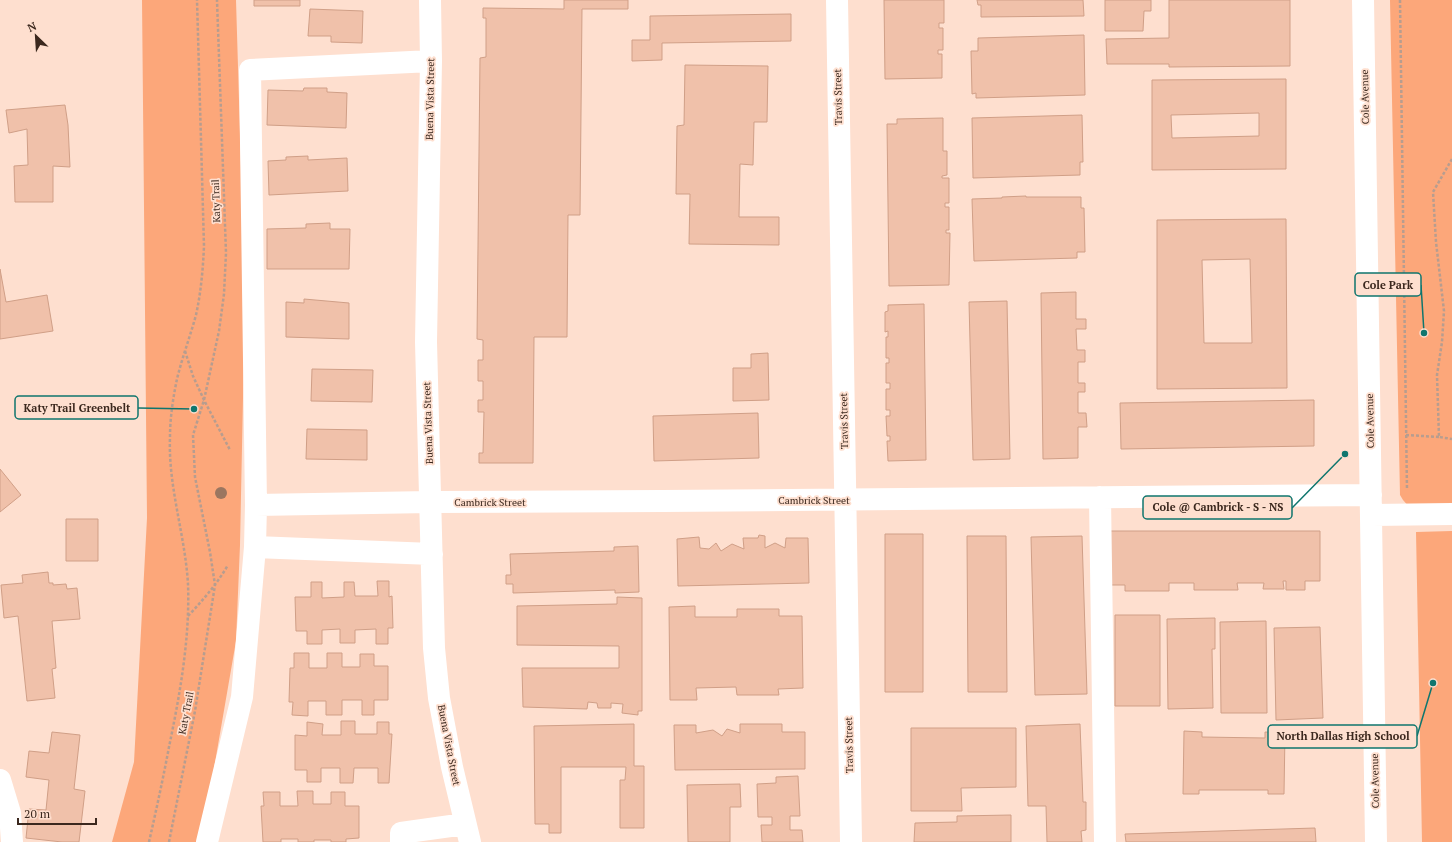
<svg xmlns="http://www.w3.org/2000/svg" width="1452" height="842" viewBox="0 0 1452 842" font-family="'PT Serif',serif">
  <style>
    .green { fill: #fca77a }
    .building { fill: #f0c1aa; stroke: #d09f87; fill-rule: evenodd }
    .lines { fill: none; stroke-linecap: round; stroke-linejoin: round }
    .path { stroke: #b79d8f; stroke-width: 2.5; stroke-dasharray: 3 2; stroke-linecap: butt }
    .minor { stroke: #fff; stroke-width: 22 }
    .tree { fill: #9b7660 }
    .labels { text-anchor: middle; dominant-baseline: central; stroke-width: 3.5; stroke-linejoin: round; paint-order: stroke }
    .street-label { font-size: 10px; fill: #3b281e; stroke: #fedfcf }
    .leader { fill: none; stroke: #0f766e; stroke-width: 1.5 }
    .callout-dot { fill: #0f766e; stroke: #fedfcf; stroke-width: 1.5 }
    .callout { fill: #fedfcf; stroke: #0f766e; stroke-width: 1.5 }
    .callout-label { font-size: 11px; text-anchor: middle; font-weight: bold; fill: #3b281e }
  </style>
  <rect width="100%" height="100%" fill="#fedfcf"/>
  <path class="green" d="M142 0H236L245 301 240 545 236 641 213 774 197 842H112L134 762 147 518Z
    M1390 0H1452V509L1410 508 1403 500 1400 495Z
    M1452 531V842H1422L1416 532Z"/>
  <path class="building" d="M254 0H300V6H254Z
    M564 0H628V9H582L580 215H568L567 337H534L533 463H479V453H483L484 412H478V400H483V381H478V360H483V340L477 339 480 58 486 57V18H483V8L564 9Z
    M884 0H944V23H939V28H943V50H938V54H942V78L885 79Z
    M977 0H1083L1084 16 981 17V5H978Z
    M1105 0H1151V11H1144L1143 31H1105Z
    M1169 0H1290V66L1169 67V64H1107L1106 39 1169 38Z
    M310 9 363 11 362 43 331 42V36H308Z
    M791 14V41L662 43V60L632 61V40H650V16Z
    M1084 35 1085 95 976 98V93L972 94 971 51H978V38Z
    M685 65 768 66 767 122H754L753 165 740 164 739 217H779V245L689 244 690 194H676L677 126 684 125Z
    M1286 79V169L1152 170V80ZM1259 113V136L1172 138 1171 115Z
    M304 88H327V92L347 93 346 128 267 125 268 90 303 91Z
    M65 105 68 125 70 167 53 166V202H15L14 166 28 165 27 129 9 133 6 110Z
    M1082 115 1083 162H1080V175L973 178 972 118Z
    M943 118V151H947V175L942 176V178H949V203H945V207H949V230H946V233H950L949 285 889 286 887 124H897V119Z
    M308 156V160L347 158 348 191 269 195 268 161 286 160V157Z
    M1026 196V197H1081V208H1084L1085 252H1077V258L974 261 972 199 1002 198V197Z
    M1286 219 1287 388 1157 389V220ZM1250 259 1252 343H1204L1202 260Z
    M330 223V229H350L349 269H267V229L306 228V224Z
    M0 269 6 302 47 295 53 331 0 339Z
    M1076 292V319H1086V329H1076L1077 350H1085V362H1078V383H1085V392H1078V413H1086L1087 427H1078V458L1043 459 1041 293Z
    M304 299 349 303V339L286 337V302L304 303Z
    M1007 301 1010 459 973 460 969 302Z
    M924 304 926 460 888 461 887 441H890V436H887L886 416H890V410H886V389H890V383H886V363H889V358H886V337H888V331L885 332V312L888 311V305Z
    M768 353 769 400 733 401V368H751V354Z
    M312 369 373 370 372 402 311 401Z
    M1314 400V446L1121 449 1120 403Z
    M758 413 759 458 654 461 653 416Z
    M307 429 367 430V460L306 459Z
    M0 469 21 495 0 512Z
    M66 519H98V561H66Z
    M1110 531H1320V581H1305V590H1286V581H1283L1284 589H1263L1264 583H1237L1238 590H1194V583H1169V591H1125V585H1109Z
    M885 534H923V692H885Z
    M759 535 765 536V548L775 543 785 548 786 538H808L809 583 678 586 677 539 699 537 700 548 709 549 716 543 721 551 732 544 744 549 743 538H758Z
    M967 536H1006L1007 692H968Z
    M1082 536 1087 694 1035 695 1031 537Z
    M638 546 639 592 615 593V590L513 593V584H506V575H511L510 554 614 551V547Z
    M48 572 49 583H53V585L66 584 67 589 77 588 80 619 52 621 56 668 52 669 55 698 27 701 18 616 4 618 1 585 23 583 22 575Z
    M377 581H389V597L392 596 393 628H388V644H376V629L355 630V643H340V629L322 630V644H307V631H296L295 597H311V582H322V598L344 597V582H354L355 596H378Z
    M617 597 642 598V711H638V715L622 713 623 704 611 703V708H598L597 703 588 702 587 709 523 707 522 668H619V646L517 645V606L617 604Z
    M695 606V617H737V609H779V616H802L803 688 778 689 779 695H737L736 687 696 688 697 700H670L669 607Z
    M1115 615H1160V706H1115Z
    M1215 618V649H1212L1213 708 1168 709 1167 619Z
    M1266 621 1267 713H1221L1220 622Z
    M1320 627 1323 718 1276 720 1274 628Z
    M294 653H309V668H327V653H342V667H360V654H374V666H388V700H374V715H362V700H342V715H326V701H308V716L292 715 293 702H289L290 668H294Z
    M341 721H355V734H377V722H389V734H392L389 783H378V768H354L353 783H340V768H321V782H307V770H295V735L307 736V722L323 724 322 735H341Z
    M634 724V766H644V828H620V780H625L626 767H561V833H549V824H535L534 726Z
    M740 724H782V732H805V769L675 770 674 725H696V733L713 730 722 736 727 729 740 733Z
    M1080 724 1083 802H1086V830L1081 831 1082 842H1047L1046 806H1028L1026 726Z
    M911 728H1016V787L961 788 962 811H911Z
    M1184 731 1202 732V737L1265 738V732L1285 733 1284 794H1268V790H1199V794H1183Z
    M52 732 80 735 74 789 85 791 79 842H62L26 838 29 809 46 810 49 780 26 777 29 751 49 753Z
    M798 776 800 816H790V830H802L803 842H762L761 825H772V817H758L757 784 776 783V777Z
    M740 784 741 807H730V842H688L687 785Z
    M297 791H313V804H331V792H345V806H359V838L346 839V842H331V840H314V842H298V839H281V842H263L261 806H264L263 792H280V806H298Z
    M1011 815V842H914L915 823 957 822V816Z
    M1315 828 1316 842H1126L1125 834Z"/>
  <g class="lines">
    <path class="path" d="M1400 0 1407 490
      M1452 159 1433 192 1436 242 1444 311 1442 342 1437 375 1439 437 1452 439
      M185 351 193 376 204 400 230 450
      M1406 435 1439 437
      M188 616C203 600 217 584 228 565
      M149 842C156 811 163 779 169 747 180 694 190 638 188 584 185 534 168 487 170 437 170 418 173 398 177 379 182 358 190 337 196 315 201 292 203 269 204 246L197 0
      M169 842 195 711 215 585 210 552 195 477 193 435 204 400 219 331 224 294 226 253 217 0"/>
    <path class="minor" d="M430 0 431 61 426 342 434 648 439 698 452 767 470 842
      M837 0 851 842
      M1363 0 1376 842
      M1100 497 1105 842
      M256 505 430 502 662 501 1371 495
      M1372 515 1452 514
      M255 547 432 554
      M0 780 10 813 12 842
      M207 842 242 697 255 547 256 505 250 70 431 61
      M401 842V833L465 824"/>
  </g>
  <circle class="tree" cx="221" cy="493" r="6"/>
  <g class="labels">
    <g class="street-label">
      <text transform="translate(838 97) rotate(-91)">Travis Street</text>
      <text transform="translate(1365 97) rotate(-91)">Cole Avenue</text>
      <text transform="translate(430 99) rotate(-89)">Buena Vista Street</text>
      <text transform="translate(216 201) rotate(-92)">Katy Trail</text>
      <text transform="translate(844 421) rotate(-91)">Travis Street</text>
      <text transform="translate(1370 421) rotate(-91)">Cole Avenue</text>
      <text transform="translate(428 423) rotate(-92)">Buena Vista Street</text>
      <text x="814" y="500">Cambrick Street</text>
      <text x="490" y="502">Cambrick Street</text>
      <text transform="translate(186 713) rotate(-79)">Katy Trail</text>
      <text transform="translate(449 745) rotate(79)">Buena Vista Street</text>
      <text transform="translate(849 745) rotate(-91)">Travis Street</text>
      <text transform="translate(1375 781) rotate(-91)">Cole Avenue</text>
    </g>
  </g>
  <path class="leader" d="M1424 333L1421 285M194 409L138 408M1345 454L1292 508M1433 683L1417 736"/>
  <g class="callout-dot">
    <circle cx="1424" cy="333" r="4"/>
    <circle cx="194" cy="409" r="4"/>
    <circle cx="1345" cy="454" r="4"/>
    <circle cx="1433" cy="683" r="4"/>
  </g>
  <g class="callout">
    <rect x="1355" y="273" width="66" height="23" rx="4"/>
    <rect x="15" y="396" width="123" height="23" rx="4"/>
    <rect x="1143" y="496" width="149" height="23" rx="4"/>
    <rect x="1268" y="725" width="149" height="23" rx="4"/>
  </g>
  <g class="callout-label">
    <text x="1388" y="289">Cole Park</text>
    <text x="77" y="412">Katy Trail Greenbelt</text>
    <text x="1218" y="511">Cole @ Cambrick - S - NS</text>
    <text x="1343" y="740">North Dallas High School</text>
  </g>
  <g transform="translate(36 36) rotate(335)" stroke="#fedfcf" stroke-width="3" paint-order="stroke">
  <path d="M0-3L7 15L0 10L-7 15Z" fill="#3b281e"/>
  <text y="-6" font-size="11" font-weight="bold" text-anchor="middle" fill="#3b281e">N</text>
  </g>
  <path d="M18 818v6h78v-6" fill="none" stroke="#3b281e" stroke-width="2"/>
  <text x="24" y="818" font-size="12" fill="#3b281e" stroke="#fedfcf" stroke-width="3" paint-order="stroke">20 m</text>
</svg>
